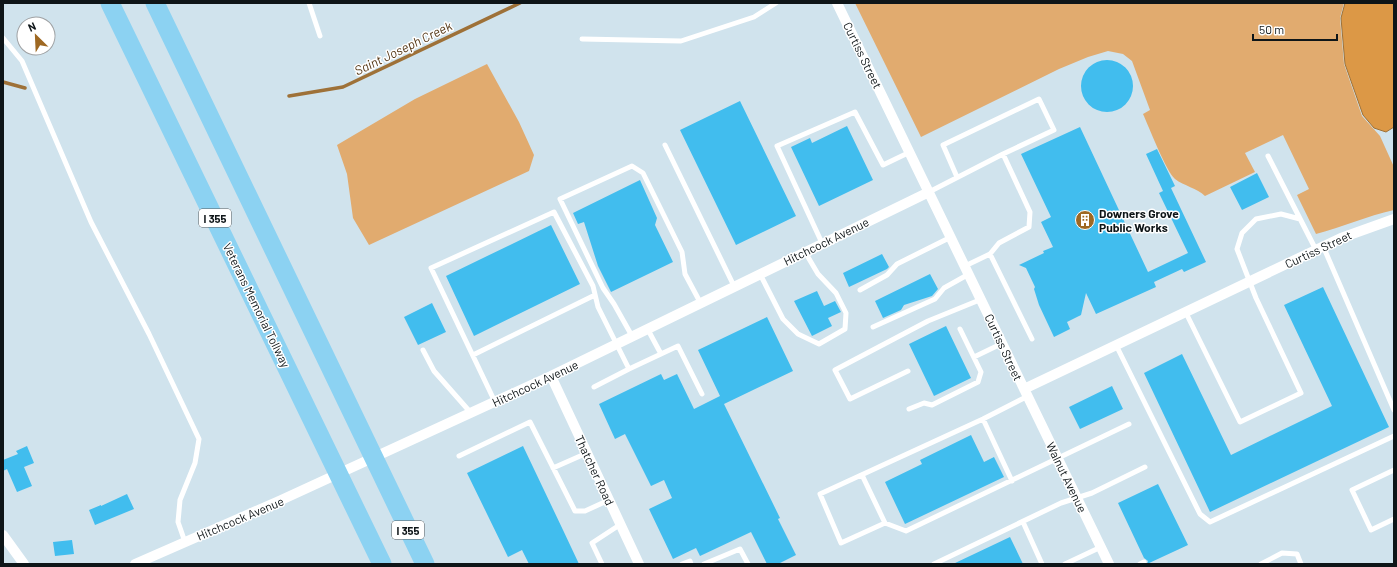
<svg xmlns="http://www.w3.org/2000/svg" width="1397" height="567" viewBox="0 0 1397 567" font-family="Barlow,sans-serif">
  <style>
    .green { fill: #e1ab6f }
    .water { fill: #dc9846; stroke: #9e7138 }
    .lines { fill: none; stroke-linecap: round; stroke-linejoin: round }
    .stream { stroke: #9e7138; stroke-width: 3.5 }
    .building { fill: #41bdee }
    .service { stroke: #fff; stroke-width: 5 }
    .minor { stroke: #fff; stroke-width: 10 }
    .motorway { stroke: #8cd2f2; stroke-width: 19 }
    .labels { text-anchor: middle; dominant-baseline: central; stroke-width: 3; stroke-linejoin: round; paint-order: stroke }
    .shield { fill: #fff; stroke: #565b5d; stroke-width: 1 }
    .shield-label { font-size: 11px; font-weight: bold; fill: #0e1518 }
    .street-label { font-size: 12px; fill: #0e1518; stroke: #fff }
    .poi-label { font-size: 12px; font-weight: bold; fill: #0e1518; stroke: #fff; text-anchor: start }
    .water-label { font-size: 13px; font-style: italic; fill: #553817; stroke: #fff }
  </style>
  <rect width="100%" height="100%" fill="#d0e3ed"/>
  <path class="green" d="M855 3H1344L1340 18 1344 64 1362 116 1380 136 1394 167V210C1367 216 1342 227 1316 234L1297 195 1309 189 1283 135 1245 153 1255 172 1205 196C1197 188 1184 186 1175 179 1166 171 1149 127 1143 114L1150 110 1132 61 1123 54 1108 51 1088 57 1059 69 921 137Z
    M487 64 519 122 534 155 529 171 369 245 353 218 347 174 337 145 415 99Z"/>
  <path class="water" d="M1345 3H1394V127L1386 132 1374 128 1363 115 1345 64 1341 18Z"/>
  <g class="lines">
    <path class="stream" d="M3 82 25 88
      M289 96 343 87 520 3"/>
  </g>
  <path class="building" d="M1081 86a26 26 0 1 1 52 0a26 26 0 1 1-52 0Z
    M740 101 796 216 736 245 680 130Z
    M847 126 873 180 819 206 791 147 810 138 812 143Z
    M1080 127 1148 272 1188 253 1159 193 1163 191 1146 154 1157 149 1175 186 1171 188 1206 262 1184 272 1182 269 1154 282 1156 287 1096 314 1086 293 1081 315 1067 322 1070 329 1054 337 1039 305 1034 289 1035 287 1026 268 1019 265 1044 253 1043 251 1053 247 1041 222 1051 217 1021 154Z
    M1257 173 1269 197 1242 210 1230 187Z
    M640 180 657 218 655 225 673 262 611 292 598 266 584 222 578 224 573 213Z
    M551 225 580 284 474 336 446 276Z
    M882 254 889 267 887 269 849 287 843 273Z
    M930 274 938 289 932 296 904 305 901 310 883 318 875 301Z
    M1323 287 1389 427 1210 512 1144 373 1182 354 1231 455 1332 406 1284 305Z
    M817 291 824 306 835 301 841 312 828 318 832 326 812 336 794 301Z
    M432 303 446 332 418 345 404 317Z
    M767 317 793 371 724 404 780 518 778 519 796 555 778 564H767L751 532 700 556 696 548 673 559 649 509 672 498 664 480 651 486 625 434 615 439 599 404 661 374 664 380 677 374 694 409 720 396 698 350Z
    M946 326 971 378 934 396 909 344Z
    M1112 386 1123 409 1080 429 1069 407Z
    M971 435 984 462 994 457 1004 477 905 524 885 482 922 464 920 460Z
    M27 446 34 463 24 467 32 486 17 492 7 469 3 471V460L18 454 16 451Z
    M523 446 563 530 579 564H529L522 550 508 557 467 473Z
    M1158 484 1188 545 1147 564 1148 561 1144 558 1118 503Z
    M127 494 134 509 95 525 89 510 101 505V506Z
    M1010 537 1023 564H953Z
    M72 540 74 554 55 556 53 542Z"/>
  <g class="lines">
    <path class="service" d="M309 3 320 36
      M3 38 22 61 91 222 149 334 199 439 195 463 180 500 178 522 185 542
      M582 39 681 41 754 17 776 3
      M665 145 734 286
      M1268 156 1316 250
      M957 177 943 145 1039 99 1054 130 1003 154
      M929 192 1003 154 1030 212 1029 227 999 243 990 254
      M822 243 777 146 855 112 883 165 910 152
      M1323 246 1394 410
      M965 266 990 254 1032 339
      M760 274 783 319 798 334 819 344 845 329 846 313 836 293 818 274 805 252
      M860 290 887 275 897 264 951 237
      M1185 311 1240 422 1301 393 1256 298 1237 249 1242 233 1256 219 1281 214 1300 219
      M873 327 935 299 944 288 969 274
      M647 328 661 354
      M632 336 614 304 603 288 560 199 632 166 643 173 682 252 685 274 700 302
      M1116 345 1200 514 1210 522 1394 436
      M423 350 434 371 471 413
      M473 355 595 295
      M974 357 1003 343
      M629 369 678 346 702 394
      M908 371 850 399 835 370 928 321 982 299
      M1028 396 983 419 820 494 841 543 885 523 906 531 1129 424
      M495 402 431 268 554 212 593 286 598 307 629 369 594 387
      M909 409 924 403 932 405 978 382 981 372 960 329
      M983 419 1012 481
      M459 456 530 422 575 511H585L609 500
      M553 468 587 453
      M1394 470 1352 490 1371 530 1394 519
      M862 475 885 523
      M1023 522 1042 564
      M602 564 592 543 621 524
      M682 564 690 561 691 564
      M704 564 740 549 748 564
      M934 564 1061 503 1092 493 1145 467
      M1065 564 1101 547
      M1140 564 1144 562
      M1261 564 1282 553 1297 554 1301 564"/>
    <path class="minor" d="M837 3 1109 564
      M551 376 639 564
      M1024 389 1341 238 1394 219
      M3 535 24 564
      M135 564 279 501 551 376 929 192"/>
    <path class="motorway" d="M110 3 382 564
      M155 3 425 564"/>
  </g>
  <defs>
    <g id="building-disc" transform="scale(1)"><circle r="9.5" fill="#9e6822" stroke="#fff"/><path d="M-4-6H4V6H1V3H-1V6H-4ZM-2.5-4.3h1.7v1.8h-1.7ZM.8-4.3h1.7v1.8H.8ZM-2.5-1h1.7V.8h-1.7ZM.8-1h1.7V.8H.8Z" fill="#fff"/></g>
  </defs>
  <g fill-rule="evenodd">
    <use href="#building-disc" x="1085" y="220"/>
  </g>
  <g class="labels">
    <g class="shield">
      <rect x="199" y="209" width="32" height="18" rx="3"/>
      <rect x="392" y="521" width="32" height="18" rx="3"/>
    </g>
    <g class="shield-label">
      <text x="215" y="218">I 355</text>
      <text x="408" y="530">I 355</text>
    </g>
    <g class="street-label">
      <text transform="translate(863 55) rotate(64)">Curtiss Street</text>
      <text transform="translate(826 241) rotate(-26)">Hitchcock Avenue</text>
      <text transform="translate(1318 249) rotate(-25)">Curtiss Street</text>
      <text transform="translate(257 305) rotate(64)">Veterans Memorial Tollway</text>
      <text transform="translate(1004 347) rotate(65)">Curtiss Street</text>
      <text transform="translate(535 383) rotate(-25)">Hitchcock Avenue</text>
      <text transform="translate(595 470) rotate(65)">Thatcher Road</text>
      <text transform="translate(1067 477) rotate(64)">Walnut Avenue</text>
      <text transform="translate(240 518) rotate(-23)">Hitchcock Avenue</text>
    </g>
    <g class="poi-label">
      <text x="1099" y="213">Downers Grove<tspan x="1099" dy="14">Public Works</tspan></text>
    </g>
    <g class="water-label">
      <text transform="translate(403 48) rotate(-26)">Saint Joseph Creek</text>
    </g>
  </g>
  <rect width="1397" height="567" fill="none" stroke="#0e1518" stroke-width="8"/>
  <g transform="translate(36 36) rotate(336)"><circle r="19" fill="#ffffff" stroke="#9fa1a3"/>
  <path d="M0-3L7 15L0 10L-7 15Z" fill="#9e6822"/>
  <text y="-6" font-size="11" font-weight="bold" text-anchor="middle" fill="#0e1518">N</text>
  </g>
  <path d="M1253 34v6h84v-6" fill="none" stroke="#0e1518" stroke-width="2"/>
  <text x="1259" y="34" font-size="12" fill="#0e1518" stroke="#ffffff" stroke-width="3" paint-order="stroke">50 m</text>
</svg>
